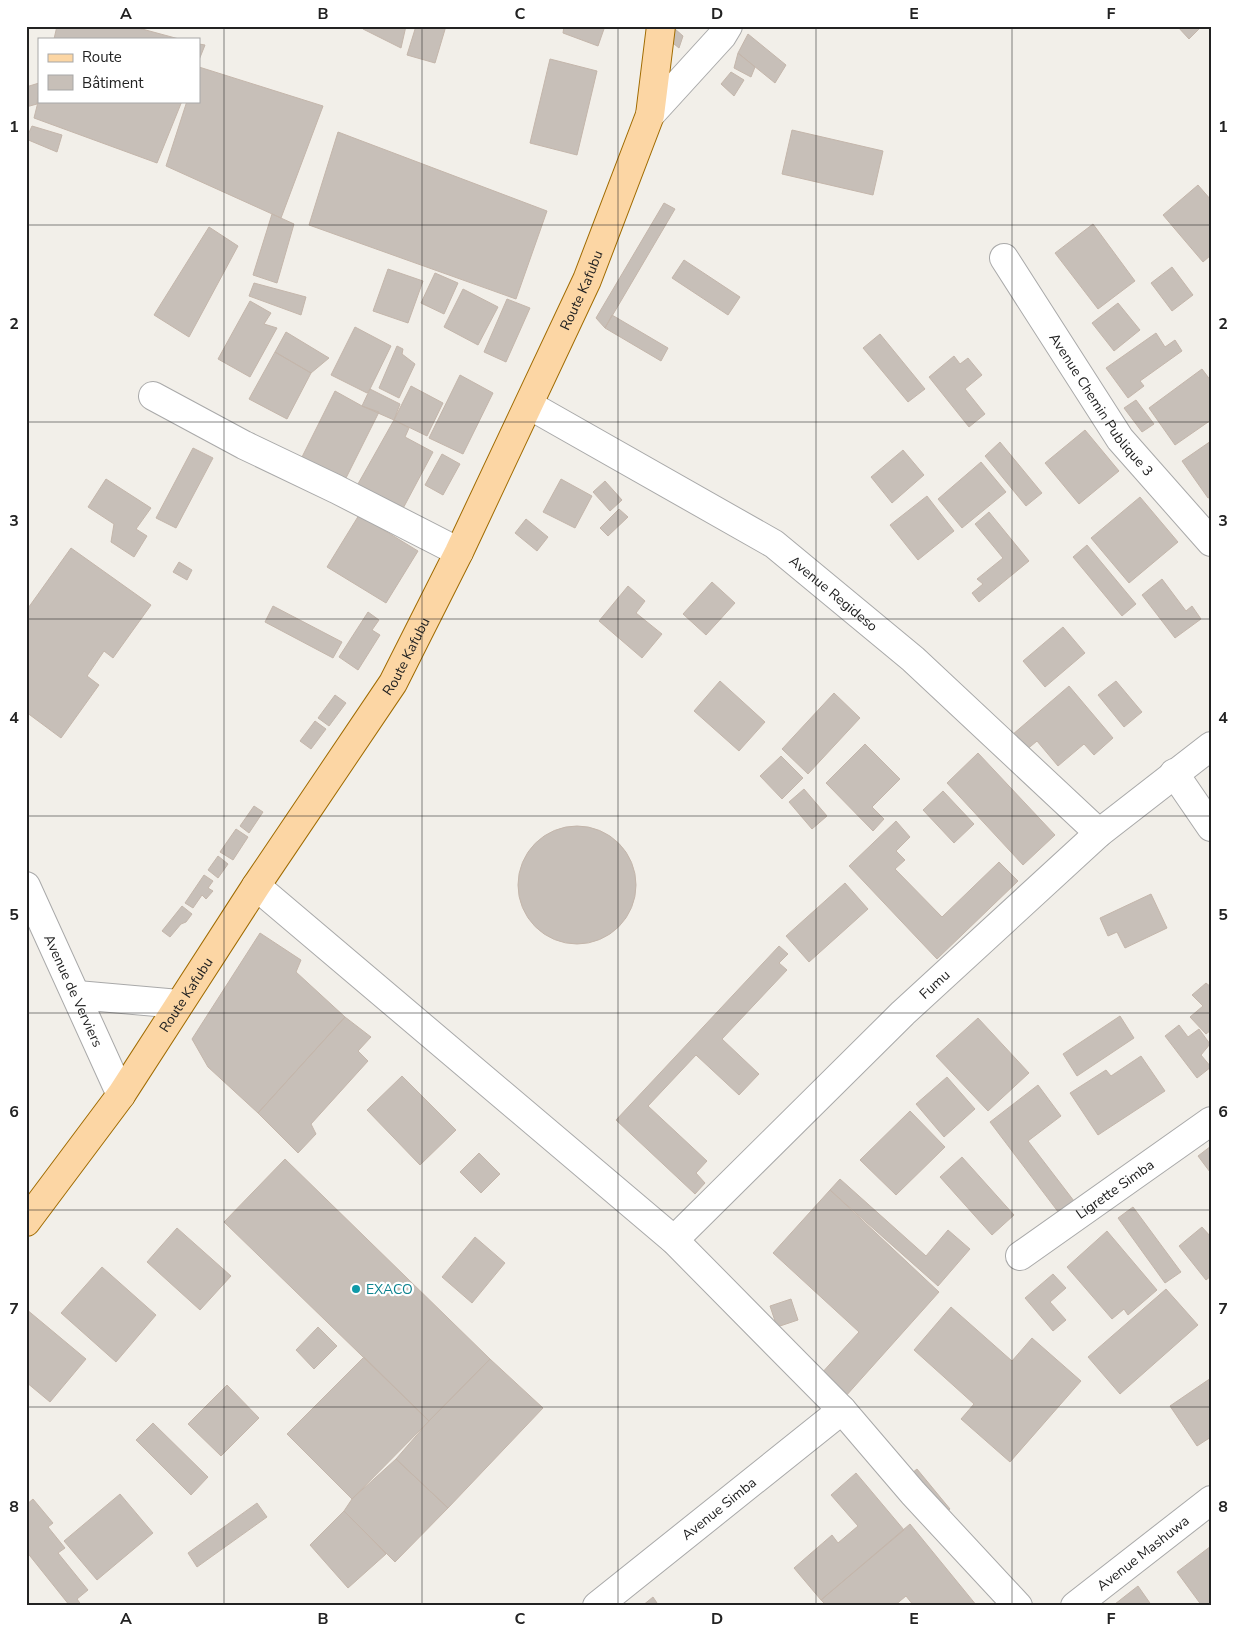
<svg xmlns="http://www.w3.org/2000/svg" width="1237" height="1632" viewBox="0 0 1237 1632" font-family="'Nunito Sans',sans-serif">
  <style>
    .building { fill: #c7bfb8; stroke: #c4b6ab }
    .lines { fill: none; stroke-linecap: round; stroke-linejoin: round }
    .minor-casing { stroke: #a9a9a9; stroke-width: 30 }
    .major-casing { stroke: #a06b00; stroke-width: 30 }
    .minor { stroke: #fff; stroke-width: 28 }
    .major { stroke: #fcd6a4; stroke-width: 28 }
    .grid { fill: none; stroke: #222; stroke-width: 1; stroke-opacity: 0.55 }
    .culture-dot { fill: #0f9aa8; stroke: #fff; stroke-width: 2 }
    .labels { text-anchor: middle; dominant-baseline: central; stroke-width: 4.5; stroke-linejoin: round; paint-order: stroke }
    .street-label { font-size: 14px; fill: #222; stroke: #fff }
    .culture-label { font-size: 14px; fill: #0d838f; stroke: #fff; text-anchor: start }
    .neatline { fill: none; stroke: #222; stroke-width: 2 }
    .grid-label { font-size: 16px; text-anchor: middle; font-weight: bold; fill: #222 }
  </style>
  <rect width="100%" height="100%" fill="#f2efe9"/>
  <path class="building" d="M57 26H131L179 39H54Z
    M364 26H406L401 48 363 29Z
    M416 26H446L435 63 407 55Z
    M564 26H605L598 46 563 33Z
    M1177 26H1202L1189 39Z
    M675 29 683 36 679 48 669 40Z
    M748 34 786 65 775 83 738 53Z
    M199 44 205 45 199 60Z
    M738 53 755 67 751 77 734 68Z
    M550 59 597 71 577 155 530 143Z
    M199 67 323 106 281 218 166 166 187 101H199Z
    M731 72 744 80 734 96 721 84Z
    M39 83 37 104 26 107V87Z
    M39 98V101H182L157 163 34 118Z
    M32 126 62 135 57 152 26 139Z
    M792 130 883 151 873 195 782 174Z
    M338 132 547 211 516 299 309 225Z
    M1198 185 1211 200V255L1203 262 1163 215Z
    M664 203 675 209 605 328 596 318Z
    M272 214 294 224 277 283 253 275Z
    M1093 224 1135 281 1098 309 1055 253Z
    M209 227 238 246 189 337 154 315Z
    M684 260 740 297 728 315 672 278Z
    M1172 267 1193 295 1172 311 1151 283Z
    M388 269 423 281 408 323 373 311Z
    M435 273 458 283 444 314 421 303Z
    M254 283 306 297 301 315 249 296Z
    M463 289 498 307 478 345 444 327Z
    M507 299 530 308 506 362 484 352Z
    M250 301 271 313 264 324 277 328 250 377 218 359Z
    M1118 303 1140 330 1114 351 1092 323Z
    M612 315 668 348 661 361 605 328Z
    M355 327 391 346 370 389 367 393 331 375Z
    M286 332 329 358 311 373 275 352Z
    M1156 333 1165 347 1175 340 1182 351 1140 381 1144 386 1128 398 1106 368Z
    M880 334 925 389 908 402 863 348Z
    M397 346 403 349 402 354 415 364 399 398 379 388Z
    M275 352 311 373 287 419 249 399Z
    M954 356 960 364 968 358 982 375 965 389 985 414 969 427 929 377Z
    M1202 369 1211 381V420L1175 445 1149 408Z
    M460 375 493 393 463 454 429 438Z
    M411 386 443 403 427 436 394 420Z
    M370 389 400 404 394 420 362 406Z
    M335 391 362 406 379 412 343 484 300 461Z
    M1136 400 1154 424 1142 432 1124 408Z
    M394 420 409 428 405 437 433 452 399 516 354 491Z
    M1085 430 1119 471 1079 504 1045 463Z
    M1211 441V497L1208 498 1182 461Z
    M1000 442 1042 493 1026 506 985 456Z
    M193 448 213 458 176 528 156 518Z
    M903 450 924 475 892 503 871 477Z
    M442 454 460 464 443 495 425 485Z
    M981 462 1006 492 962 528 938 499Z
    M106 479 151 508 136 529 147 536 134 557 111 542 114 524 88 507Z
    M561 479 592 496 575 528 543 512Z
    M605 481 622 500 610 511 593 492Z
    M927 496 954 531 918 560 890 525Z
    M1140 497 1178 542 1129 583 1091 538Z
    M619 509 628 517 608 536 600 528Z
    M989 512 1029 561 979 602 972 593 983 584 977 579 1003 558 975 524Z
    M359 515 418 551 386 603 327 567Z
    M526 519 548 537 537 551 515 533Z
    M1087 545 1136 604 1122 616 1073 557Z
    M71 548 151 605 113 658 104 651 87 676 99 685 61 738 26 712V611Z
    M179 562 192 570 187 580 173 572Z
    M1162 579 1186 611 1192 606 1201 619 1175 638 1142 595Z
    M712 582 735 603 706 635 683 614Z
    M628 586 645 601 636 613 662 634 642 658 599 621Z
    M273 606 342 642 333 658 265 622Z
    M368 612 379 620 372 630 380 635 358 670 339 657Z
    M1063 627 1085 653 1045 687 1023 661Z
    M720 681 765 722 739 751 694 711Z
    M1116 681 1142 712 1124 727 1098 695Z
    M1069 686 1113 738 1094 755 1084 744 1058 766 1037 741 1025 751 1012 735Z
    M834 693 860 718 808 774 782 749Z
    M335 695 346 703 329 726 318 718Z
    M315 721 326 729 311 749 300 741Z
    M865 744 900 779 872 807 884 819 873 831 826 783Z
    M978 753 1055 835 1023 865 947 783Z
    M781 756 803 778 782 799 760 776Z
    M804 789 827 816 812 829 789 802Z
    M943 791 974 824 954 843 923 810Z
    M254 806 263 812 249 833 240 826Z
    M896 821 910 837 896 851 905 860 895 869 942 917 999 862 1018 881 937 959 849 866Z
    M518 885a59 59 0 1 1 118 0a59 59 0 1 1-118 0Z
    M236 829 248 837 233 860 220 852Z
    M218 856 228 864 218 878 208 870Z
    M204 875 213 881 208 888 213 891 206 899 202 895 193 908 185 903Z
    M845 883 868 909 809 962 786 936Z
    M1151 894 1167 928 1125 948 1117 932 1108 936 1100 918Z
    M182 906 192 914 186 922 181 924 170 937 162 931Z
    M260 933 301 960 296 972 345 1017 258 1113 208 1067 192 1039Z
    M779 946 788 954 779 963 787 970 722 1039 759 1074 739 1095 696 1055 648 1106 707 1161 696 1173 705 1183 695 1194 616 1120Z
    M1206 983 1211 987V1030L1206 1034 1190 1017 1203 1006 1192 995Z
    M1120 1016 1134 1038 1077 1076 1063 1054Z
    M345 1017 371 1037 358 1051 368 1061 311 1124 316 1134 298 1153 258 1113Z
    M978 1018 1029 1073 988 1111 936 1056Z
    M1179 1025 1188 1037 1199 1029 1210 1044 1201 1055 1211 1067 1197 1078 1165 1036Z
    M1141 1056 1165 1091 1098 1135 1070 1093 1106 1070 1111 1076Z
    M402 1076 456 1130 420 1165 367 1110Z
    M947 1077 975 1109 944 1137 916 1104Z
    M1038 1085 1061 1116 1028 1141 1074 1201 1059 1213 990 1122Z
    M910 1111 945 1147 896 1195 860 1160Z
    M1211 1146V1172H1210L1198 1156Z
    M479 1153 500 1174 481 1193 460 1172Z
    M962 1157 1014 1215 992 1235 940 1177Z
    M285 1159 490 1359 429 1421 224 1222Z
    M840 1179 926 1256 948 1230 970 1249 938 1286 830 1190Z
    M830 1190 939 1292 845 1397 820 1375 859 1332 773 1253Z
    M1133 1207 1181 1272 1165 1283 1118 1218Z
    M1202 1227 1211 1237V1276L1206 1280 1179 1246Z
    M177 1228 231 1276 200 1310 147 1262Z
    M1107 1231 1157 1290 1128 1315 1124 1309 1112 1319 1067 1267Z
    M475 1237 505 1263 472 1303 442 1277Z
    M102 1267 156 1315 116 1362 61 1313Z
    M1053 1274 1066 1288 1050 1302 1066 1320 1053 1331 1025 1298Z
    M1166 1289 1198 1325 1120 1394 1088 1357Z
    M791 1299 798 1320 777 1327 770 1306Z
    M951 1307 1012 1361 1032 1338 1081 1381 1010 1462 961 1419 974 1404 914 1350Z
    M26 1309 86 1359 50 1402 26 1382Z
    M318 1327 337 1346 314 1369 296 1350Z
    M364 1357 429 1421 352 1499 287 1434Z
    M490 1359 543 1408 448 1508 396 1459 429 1421Z
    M1211 1378V1437L1197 1446 1170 1406Z
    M227 1385 259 1418 221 1456 188 1424Z
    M153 1423 208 1477 191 1495 136 1440Z
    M396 1459 448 1508 395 1562 344 1511 352 1499Z
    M917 1469 950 1509 940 1517 907 1477Z
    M856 1473 904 1530 821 1600 794 1568 832 1535 838 1543 858 1526 831 1495Z
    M120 1494 153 1533 97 1580 64 1541Z
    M33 1499 53 1523 48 1527 65 1548 58 1553 88 1590 77 1599 82 1606H70L26 1551V1505Z
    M257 1503 267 1517 197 1567 188 1553Z
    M344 1511 386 1554 348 1588 310 1545Z
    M910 1524 977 1606H914L906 1596 894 1606H827L821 1600Z
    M1211 1546V1606H1202L1177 1572Z
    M1138 1586 1152 1606H1116L1115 1604Z
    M653 1597 659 1606H642Z"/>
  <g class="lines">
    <g class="minor-casing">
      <g id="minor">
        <path d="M650 115 722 36 728 26"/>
        <path id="s1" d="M1004 258 1120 439 1211 542"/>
        <path d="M153 396 244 445 336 489 459 552"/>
        <path id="s2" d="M529 405 774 544 913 659 1099 833"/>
        <path d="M1174 773 1211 827"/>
        <path id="s3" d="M26 886 121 1095"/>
        <path d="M256 886 674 1240 842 1410 913 1493 1018 1606"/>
        <path d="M77 995 179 1004"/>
        <path id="s4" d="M674 1240 903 1013 1099 833 1211 746"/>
        <path id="s5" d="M1020 1256 1211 1121"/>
        <path id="s6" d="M597 1606 842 1410"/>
        <path id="s7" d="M1075 1606 1211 1500"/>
      </g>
    </g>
    <g class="major-casing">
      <g id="major">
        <path id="s8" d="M26 1222 121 1095 256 886 393 683 459 552 587 280 650 115 661 26"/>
      </g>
    </g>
    <use href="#minor" class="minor"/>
    <use href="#major" class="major"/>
  </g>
  <path class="grid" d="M224 26V1606M422 26V1606M618 26V1606M816 26V1606M1012 26V1606M26 225H1211M26 422H1211M26 619H1211M26 816H1211M26 1013H1211M26 1210H1211M26 1407H1211"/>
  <circle class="culture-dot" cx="356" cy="1289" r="5"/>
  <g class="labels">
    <g class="street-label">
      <text stroke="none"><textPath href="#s8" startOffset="1088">Route Kafubu</textPath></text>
      <text stroke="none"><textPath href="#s1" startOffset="176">Avenue Chemin Publique 3</textPath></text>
      <text stroke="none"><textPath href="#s2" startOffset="359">Avenue Regideso</textPath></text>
      <text stroke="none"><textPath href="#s8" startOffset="682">Route Kafubu</textPath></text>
      <text stroke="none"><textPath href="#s4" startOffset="365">Fumu</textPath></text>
      <text stroke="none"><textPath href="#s3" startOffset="115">Avenue de Verviers</textPath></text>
      <text stroke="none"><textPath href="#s8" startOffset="278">Route Kafubu</textPath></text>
      <text stroke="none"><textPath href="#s5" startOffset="116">Ligrette Simba</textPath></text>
      <text stroke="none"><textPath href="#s6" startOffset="156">Avenue Simba</textPath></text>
      <text stroke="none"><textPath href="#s7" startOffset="86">Avenue Mashuwa</textPath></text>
    </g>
    <g class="culture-label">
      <text x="366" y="1289">EXACO</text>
    </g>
  </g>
  <rect width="1237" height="1632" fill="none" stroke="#ffffff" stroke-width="55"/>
  <rect x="38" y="38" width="162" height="65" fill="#ffffff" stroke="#a7a7a7"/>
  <rect x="48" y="54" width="25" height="8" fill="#fcd6a4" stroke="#a7a7a7"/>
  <text x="82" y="62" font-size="15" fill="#222222">Route</text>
  <rect x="48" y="75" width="25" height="15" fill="#c7bfb8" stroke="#a7a7a7"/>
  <text x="82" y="88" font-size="15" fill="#222222">Bâtiment</text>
  <rect x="28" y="28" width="1182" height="1576" class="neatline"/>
  <g class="grid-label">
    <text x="126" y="19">A</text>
    <text x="323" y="19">B</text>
    <text x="520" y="19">C</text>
    <text x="717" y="19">D</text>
    <text x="914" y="19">E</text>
    <text x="1111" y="19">F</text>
    <text x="14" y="132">1</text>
    <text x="1223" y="132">1</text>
    <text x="14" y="329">2</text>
    <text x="1223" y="329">2</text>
    <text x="14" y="526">3</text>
    <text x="1223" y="526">3</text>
    <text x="14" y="723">4</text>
    <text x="1223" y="723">4</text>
    <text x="14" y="920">5</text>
    <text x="1223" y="920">5</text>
    <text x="14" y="1117">6</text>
    <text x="1223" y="1117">6</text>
    <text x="14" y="1314">7</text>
    <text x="1223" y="1314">7</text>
    <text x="14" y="1512">8</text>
    <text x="1223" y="1512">8</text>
    <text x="126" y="1624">A</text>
    <text x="323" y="1624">B</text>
    <text x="520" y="1624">C</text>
    <text x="717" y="1624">D</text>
    <text x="914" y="1624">E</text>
    <text x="1111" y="1624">F</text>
  </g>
</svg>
